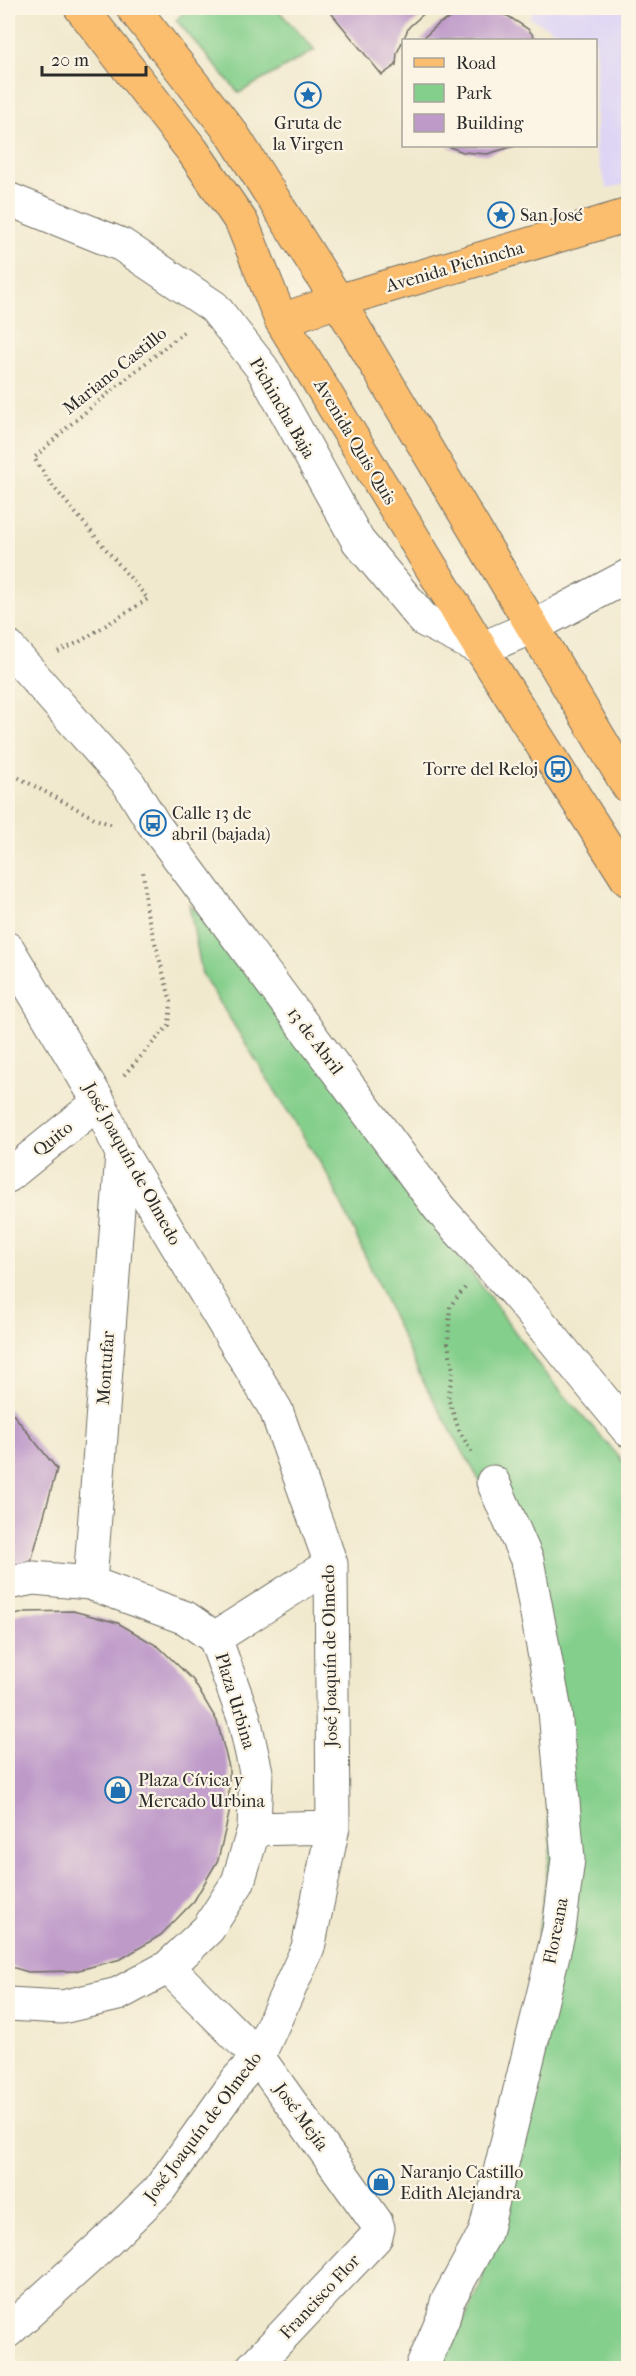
<svg xmlns="http://www.w3.org/2000/svg" width="636" height="2376" viewBox="0 0 636 2376" font-family="'IM FELL French Canon',serif">
  <style>
    .built { fill: #ded5f5 }
    .green { fill: #85cf8c; stroke: #587d5c; stroke-width: 1.5 }
    .building { fill: #be9ac9 }
    .lines { fill: none; stroke-linecap: round; stroke-linejoin: round }
    .minor-casing { stroke: #706e64; stroke-width: 35 }
    .major-casing { stroke: #706e64; stroke-width: 35 }
    .path { stroke: #706e64; stroke-width: 4; stroke-dasharray: 1.5 4.5; stroke-linecap: butt }
    .minor { stroke: #fff; stroke-width: 33 }
    .major { stroke: #fbbd6e; stroke-width: 33 }
    .labels { text-anchor: middle; dominant-baseline: central; stroke-width: 4.5; stroke-linejoin: round; paint-order: stroke }
    .poi-label { font-size: 18px; fill: #2b2b2b; stroke: #fcf5e5; text-anchor: start }
    .street-label { font-size: 18px; fill: #2b2b2b; stroke: #fcf5e5 }
  </style>
  <rect width="100%" height="100%" fill="#fcf5e5"/>
  <filter id="ink" filterUnits="userSpaceOnUse"><feTurbulence type="fractalNoise" baseFrequency=".0167" numOctaves="2"/><feDisplacementMap in="SourceGraphic" scale="12" xChannelSelector="R" yChannelSelector="G"/><feConvolveMatrix kernelMatrix="1 2 1 2 8 2 1 2 1" color-interpolation-filters="sRGB"/></filter>
  <filter id="wash" filterUnits="userSpaceOnUse"><feTurbulence type="fractalNoise" baseFrequency=".008" numOctaves="4" result="noise"/><feDisplacementMap in="SourceGraphic" scale="24" xChannelSelector="R" yChannelSelector="G"/><feGaussianBlur stdDeviation="1.35" result="paint"/><feColorMatrix in="noise" values="0 0 0 0 0 0 0 0 0 0 0 0 0 0 0 0 0 1.4 0 .05"/><feComposite in="paint" operator="in"/></filter>
  <g filter="url(#wash)">
    <rect width="100%" height="100%" fill="#f1e9ce"/>
    <path class="built" d="M535 8H628V183L607 189 594 146H596V40H566L556 31 529 18Z"/>
    <path class="green" d="M189 8H276L315 50 239 93 176 20Z
      M189 904 256 966 425 1213 487 1293 543 1371 628 1467V2359L626 2368H441L480 2287 519 2138 534 1964 551 1845 531 1635 507 1529 421 1378 329 1177 202 974Z"/>
    <g id="blocks">
      <path class="building" d="M327 8H430L409 27 397 53 396 65 382 75Z
        M485 11 508 16 528 29 537 40H421L440 23 462 13Z
        M447 146H515L487 154 463 152Z
        M8 1408 57 1469 29 1569 8 1576Z
        M73 1611 118 1623 159 1647 193 1680 217 1721 229 1767V1814L218 1860 194 1901 161 1935 121 1959 75 1971 28 1972 8 1966V1617L26 1612Z"/>
    </g>
  </g>
  <g filter="url(#ink)">
    <use href="#blocks" fill-opacity="0" stroke="#706e64" stroke-width="1.5"/>
    <g class="lines">
      <g class="minor-casing">
        <path id="minor" d="M8 199 122 245 214 307 262 368 358 541 424 620 481 649 532 627 628 576
          M8 647 129 784 153 823 439 1208 518 1296 628 1430
          M8 949 99 1102 122 1154 276 1410 331 1564 333 1827 308 1948 258 2057 238 2079 159 2190 107 2241 8 2331
          M8 1176 99 1102
          M8 1583 33 1578 90 1583 186 1618 215 1638 244 1718 256 1772 254 1829 238 1882 208 1929 168 1967 118 1994 62 2007 8 2004
          M90 1583 122 1154
          M215 1638 331 1564
          M254 1829 333 1827
          M168 1967 258 2057 376 2222 378 2228 376 2237 252 2368
          M422 2368 443 2319 447 2302 485 2233 559 1930 568 1859 555 1711 527 1560 493 1482"/>
      </g>
      <g class="major-casing">
        <path id="major" d="M81 8 192 150 242 223 281 320 481 649 628 880
          M133 8 233 135 338 301 628 786
          M281 320 338 301 628 215"/>
      </g>
      <path class="path" d="M58 652 79 642 148 599 51 484 34 458 71 424 186 330
        M8 772 98 820 113 825
        M124 1075 169 1025 171 1002 146 909 143 869
        M465 1288 450 1306 448 1344 453 1371 448 1398 459 1430 473 1455"/>
      <use href="#minor" class="minor"/>
      <use href="#major" class="major"/>
    </g>
  </g>
  <defs>
    <g id="sight-ring" transform="scale(1.35)"><circle r="9.5" fill="#fcf5e5" stroke="#1f6fb2" stroke-width="1.5"/><path d="M0-6L1.8-2.2L6-1.7L2.9 1.2L3.7 5.4L0 3.3L-3.7 5.4L-2.9 1.2L-6-1.7L-1.8-2.2Z" fill="#1f6fb2"/></g>
    <g id="bus-ring" transform="scale(1.35)"><circle r="9.5" fill="#fcf5e5" stroke="#1f6fb2" stroke-width="1.5"/><path d="M-5-6H5V4H4V6H2V4H-2V6H-4V4H-5ZM-3.5-4V0h7V-4ZM-3.5 1.2v1.5H-2V1.2ZM2 1.2v1.5H3.5V1.2Z" fill="#1f6fb2"/></g>
    <g id="shop-ring" transform="scale(1.35)"><circle r="9.5" fill="#fcf5e5" stroke="#1f6fb2" stroke-width="1.5"/><path d="M-5-2.5h2.3a2.7 3.5 0 0 1 5.4 0H5L5.5 6h-11ZM-1.5-2.5h3a1.5 2.3 0 0 0-3 0Z" fill="#1f6fb2"/></g>
  </defs>
  <g fill-rule="evenodd">
    <use href="#sight-ring" x="308" y="95"/>
    <use href="#sight-ring" x="501" y="215"/>
    <use href="#bus-ring" x="558" y="769"/>
    <use href="#bus-ring" x="153" y="823"/>
    <use href="#shop-ring" x="118" y="1790"/>
    <use href="#shop-ring" x="381" y="2182"/>
  </g>
  <g class="labels">
    <g class="poi-label">
      <text x="308" y="123" text-anchor="middle">Gruta de<tspan x="308" dy="21">la Virgen</tspan></text>
      <text x="520" y="215">San José</text>
      <text x="538" y="769" text-anchor="end">Torre del Reloj</text>
      <text x="172" y="813">Calle 13 de<tspan x="172" dy="21">abril (bajada)</tspan></text>
      <text x="138" y="1780">Plaza Cívica y<tspan x="138" dy="21">Mercado Urbina</tspan></text>
      <text x="400" y="2172">Naranjo Castillo<tspan x="400" dy="21">Edith Alejandra</tspan></text>
    </g>
    <g class="street-label">
      <text transform="translate(455 267) rotate(-16)">Avenida Pichincha</text>
      <text transform="translate(115 371) rotate(-39)">Mariano Castillo</text>
      <text transform="translate(282 408) rotate(60)">Pichincha Baja</text>
      <text transform="translate(355 442) rotate(59)">Avenida Quis Quis</text>
      <text transform="translate(315 1041) rotate(53)">13 de Abril</text>
      <text transform="translate(53 1139) rotate(-39)">Quito</text>
      <text transform="translate(132 1164) rotate(61)">José Joaquín de Olmedo</text>
      <text transform="translate(106 1368) rotate(-86)">Montufar</text>
      <text transform="translate(330 1656) rotate(-91)">José Joaquín de Olmedo</text>
      <text transform="translate(235 1701) rotate(73)">Plaza Urbina</text>
      <text transform="translate(556 1931) rotate(-79)">Floreana</text>
      <text transform="translate(301 2117) rotate(54)">José Mejía</text>
      <text transform="translate(203 2127) rotate(-53)">José Joaquín de Olmedo</text>
      <text transform="translate(320 2297) rotate(-47)">Francisco Flor</text>
    </g>
  </g>
  <rect width="636" height="2376" fill="none" stroke="#fcf5e5" stroke-width="30"/>
  <rect x="402" y="39" width="195" height="108" fill="#fcf5e5" stroke="#a8a49b" stroke-width="1.5"/>
  <rect x="414" y="58" width="30" height="9" fill="#fbbd6e" stroke="#a8a49b" stroke-width="1.5"/>
  <text x="456" y="69" font-size="18" fill="#2b2b2b">Road</text>
  <rect x="414" y="84" width="30" height="18" fill="#85cf8c" stroke="#a8a49b" stroke-width="1.5"/>
  <text x="456" y="99" font-size="18" fill="#2b2b2b">Park</text>
  <rect x="414" y="114" width="30" height="18" fill="#be9ac9" stroke="#a8a49b" stroke-width="1.5"/>
  <text x="456" y="129" font-size="18" fill="#2b2b2b">Building</text>
  <path d="M42 66v9h104v-9" fill="none" stroke="#2b2b2b" stroke-width="3"/>
  <text x="51" y="66" font-size="18" fill="#2b2b2b" stroke="#fcf5e5" stroke-width="4.5" paint-order="stroke">20 m</text>
</svg>
